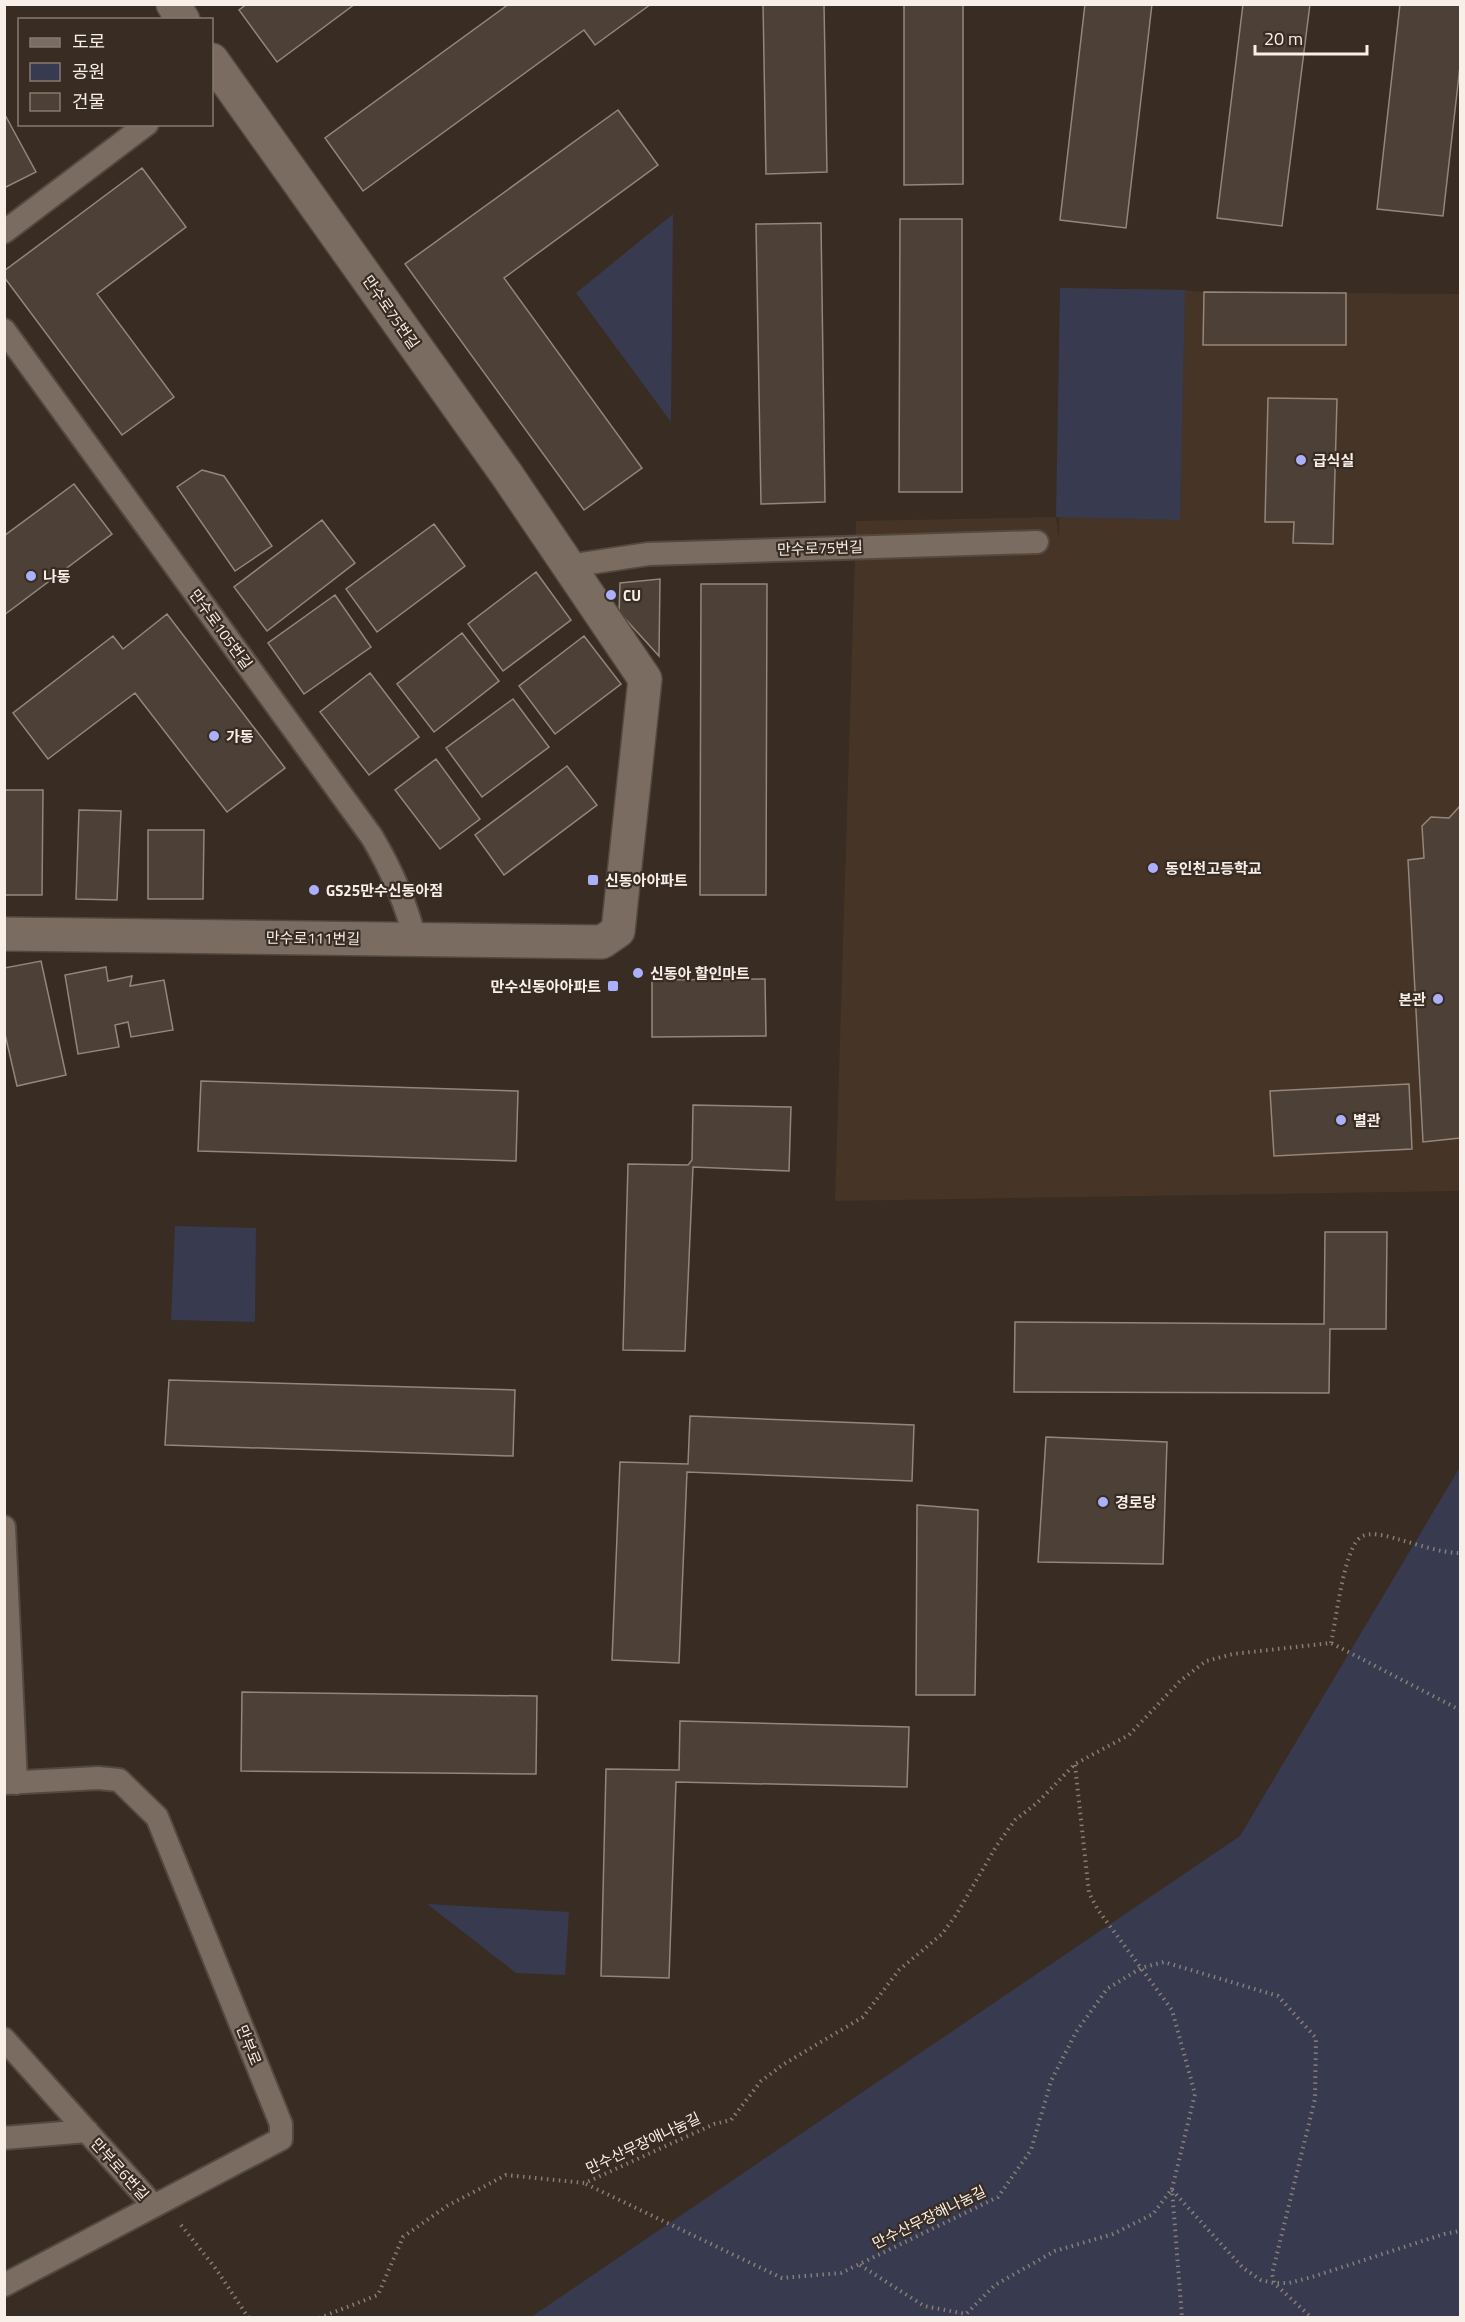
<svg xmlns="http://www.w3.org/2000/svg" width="1465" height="2322" viewBox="0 0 1465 2322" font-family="'Titillium Web','Noto Sans KR',sans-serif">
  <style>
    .built { fill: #463426 }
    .green { fill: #383a4f }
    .building { fill: #4d4036; stroke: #95867b; stroke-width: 1.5 }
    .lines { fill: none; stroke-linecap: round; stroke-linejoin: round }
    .service-casing { stroke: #534941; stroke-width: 26 }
    .minor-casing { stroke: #534941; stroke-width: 36 }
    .path { stroke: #897e77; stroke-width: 4; stroke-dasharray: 1.5 4.5; stroke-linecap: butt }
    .service { stroke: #7a6c61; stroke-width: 22 }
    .minor { stroke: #7a6c61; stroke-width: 33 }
    .poi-dot { fill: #aab0fb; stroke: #382c23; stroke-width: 2 }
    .labels { text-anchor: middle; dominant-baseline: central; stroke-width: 4.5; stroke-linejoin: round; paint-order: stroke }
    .street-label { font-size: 15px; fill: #f8efe9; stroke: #382c23 }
    .poi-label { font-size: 15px; font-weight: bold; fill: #f8efe9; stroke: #382c23; text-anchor: start }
  </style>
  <rect width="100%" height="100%" fill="#382c23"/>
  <path class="built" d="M1060 288 1185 290 1204 292 1460 294V1191L835 1201 856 521 1056 517 1059 539Z"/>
  <path class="green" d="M673 214 671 422 576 293Z
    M1060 288 1185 290 1180 520 1056 517Z
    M175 1226 256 1228 255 1322 171 1320Z
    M1460 1467V2317H531L1240 1836Z
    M427 1904 569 1912 565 1975 516 1973Z"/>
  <path class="building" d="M247 4H355L277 62 239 10Z
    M509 4H651L595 45 584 30 363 191 325 138Z
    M763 4H824L827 172 766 174Z
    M904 4H963V184L904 185Z
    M1085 4H1152L1126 228 1060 220Z
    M1243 4H1310L1282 226 1217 218Z
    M1400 4H1460V66L1443 216 1377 209Z
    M618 110 658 165 504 278 642 468 584 510 405 264Z
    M4 113 36 172 4 188Z
    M142 168 186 227 97 294 174 397 122 435 4 277V271Z
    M900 219H962V492H899Z
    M821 223 825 502 761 504 756 224Z
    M1204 292 1346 293V345H1203Z
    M1268 398 1337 399 1333 544 1293 543 1294 522H1265Z
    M202 470 224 476 272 546 235 571 177 487Z
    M74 484 112 534 4 615V536Z
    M322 520 355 563 267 631 234 587Z
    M434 524 465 566 377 632 346 589Z
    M536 572 571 620 503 671 468 624Z
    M660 579 659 656 619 612 620 583Z
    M701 584H767L766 895H700Z
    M335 595 371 647 304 694 268 643Z
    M167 614 285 768 227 812 135 693 48 759 13 713 113 636 123 649Z
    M462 633 499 681 434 732 397 684Z
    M584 636 621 684 555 734 519 686Z
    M370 673 419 737 369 775 320 712Z
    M513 699 549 747 482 797 446 748Z
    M436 759 480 819 440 849 395 790Z
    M567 766 597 805 504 875 475 835Z
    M4 790H43L42 895H4Z
    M1460 806V1138L1423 1142 1408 860 1424 858 1422 826 1431 817 1449 818Z
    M79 810 121 811 117 900 76 899Z
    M148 830H204L203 899H148Z
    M41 961 66 1075 17 1086 4 1030V968Z
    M106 967 108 981 132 976 130 986 164 980 173 1030 131 1037 128 1022 115 1025 119 1047 78 1054 65 975Z
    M765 979 766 1036 652 1037V980Z
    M201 1081 518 1091 516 1161 198 1151Z
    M1409 1084 1412 1149 1274 1156 1270 1091Z
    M693 1105 791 1107 789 1171 693 1167 685 1351 623 1350 628 1164 688 1165 692 1160Z
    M1325 1232H1387L1386 1329H1330L1329 1393 1014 1392 1015 1322 1324 1324Z
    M169 1380 515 1390 513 1456 165 1445Z
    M690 1416 914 1425 912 1481 687 1472 679 1663 612 1660 620 1462 688 1464Z
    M1046 1437 1167 1442 1163 1564 1038 1562Z
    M917 1505 978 1510 975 1695H916Z
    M242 1692 537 1696 536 1774 241 1771Z
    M680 1721 909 1727 907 1787 676 1782 669 1978 601 1976 606 1769 679 1770Z"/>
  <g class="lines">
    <g class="service-casing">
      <path id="service" d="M4 232 147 124
        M4 330 372 837C392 871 406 902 415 940
        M569 566 648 554 1037 542
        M4 1527 16 1783
        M4 1783 98 1778 119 1780 157 1817 281 2124V2139L4 2285
        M4 2039 154 2206
        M4 2138 87 2131"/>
    </g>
    <g class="minor-casing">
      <path id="minor" d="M173 4 183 20
        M4 934 602 942 618 931 645 679 507 475 212 60"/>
    </g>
    <path class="path" d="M1331 1643C1336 1621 1344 1547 1361 1537 1371 1531 1387 1536 1397 1539 1417 1544 1440 1553 1460 1553
      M1075 1765 1089 1893 1098 1910 1172 2010 1195 2094 1172 2189 1182 2318
      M586 2184 782 2278 841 2273 998 2197 1031 2150 1051 2081 1076 2032 1107 1989 1141 1968 1164 1962 1278 1996 1316 2038 1315 2099 1272 2274 1274 2283 1312 2318
      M1172 2190 1243 2268 1261 2280 1274 2283H1289L1312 2277 1444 2234 1460 2231
      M181 2225 216 2269 248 2317 250 2318
      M860 2265 924 2306 966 2314 995 2285 1055 2251 1113 2234 1153 2214 1171 2190
      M319 2318 378 2295 403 2237 447 2206 506 2175 585 2183 714 2124 731 2120 761 2081 784 2064 863 2017 899 1970 942 1934 956 1915 997 1845 1015 1820 1037 1803 1075 1764 1129 1735 1180 1681 1206 1661 1233 1654 1331 1643 1460 1710"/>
    <use href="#service" class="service"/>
    <use href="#minor" class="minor"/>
  </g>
  <g class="poi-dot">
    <circle cx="1301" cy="460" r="6"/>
    <circle cx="31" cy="576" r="6"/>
    <circle cx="611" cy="595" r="6"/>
    <circle cx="214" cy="736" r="6"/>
    <circle cx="1153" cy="868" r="6"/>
    <rect x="587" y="874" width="12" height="12" rx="3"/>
    <circle cx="314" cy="890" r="6"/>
    <circle cx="638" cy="973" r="6"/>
    <rect x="607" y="980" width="12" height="12" rx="3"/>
    <circle cx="1438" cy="999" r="6"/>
    <circle cx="1341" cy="1120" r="6"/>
    <circle cx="1103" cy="1502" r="6"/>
  </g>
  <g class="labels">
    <g class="street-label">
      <text transform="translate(391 312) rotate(55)">만수로75번길</text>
      <text transform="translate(820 548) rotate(-2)">만수로75번길</text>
      <text transform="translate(221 629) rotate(54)">만수로105번길</text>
      <text transform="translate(313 938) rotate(1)">만수로111번길</text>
      <text transform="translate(249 2045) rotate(68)">만부로</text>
      <text transform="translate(643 2143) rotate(-25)">만수산무장애나눔길</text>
      <text transform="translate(120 2169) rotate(48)">만부로6번길</text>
      <text transform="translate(929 2217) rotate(-26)">만수산무장해나눔길</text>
    </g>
    <g class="poi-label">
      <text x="1313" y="460">급식실</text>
      <text x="43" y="576">나동</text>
      <text x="623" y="595">CU</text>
      <text x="226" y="736">가동</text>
      <text x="1165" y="868">동인천고등학교</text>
      <text x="605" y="880">신동아아파트</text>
      <text x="326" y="890">GS25만수신동아점</text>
      <text x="650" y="973">신동아 할인마트</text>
      <text x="601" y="986" text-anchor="end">만수신동아아파트</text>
      <text x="1426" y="999" text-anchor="end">본관</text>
      <text x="1353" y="1120">별관</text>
      <text x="1115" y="1502">경로당</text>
    </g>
  </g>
  <rect width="1465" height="2322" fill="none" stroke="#f8efe9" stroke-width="12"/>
  <rect x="18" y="18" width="195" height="108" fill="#382c23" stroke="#857a72" stroke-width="1.5"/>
  <rect x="30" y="38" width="30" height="9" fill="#7a6c61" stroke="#857a72" stroke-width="1.5"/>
  <text x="72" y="48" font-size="18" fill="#f8efe9">도로</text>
  <rect x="30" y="63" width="30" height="18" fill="#383a4f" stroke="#857a72" stroke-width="1.5"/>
  <text x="72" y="78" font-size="18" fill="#f8efe9">공원</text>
  <rect x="30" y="93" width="30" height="18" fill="#4d4036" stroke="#857a72" stroke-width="1.5"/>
  <text x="72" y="108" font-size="18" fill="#f8efe9">건물</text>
  <path d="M1255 45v9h112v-9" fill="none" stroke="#f8efe9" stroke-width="3"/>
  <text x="1264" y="45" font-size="18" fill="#f8efe9" stroke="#382c23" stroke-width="4.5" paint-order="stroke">20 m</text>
</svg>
